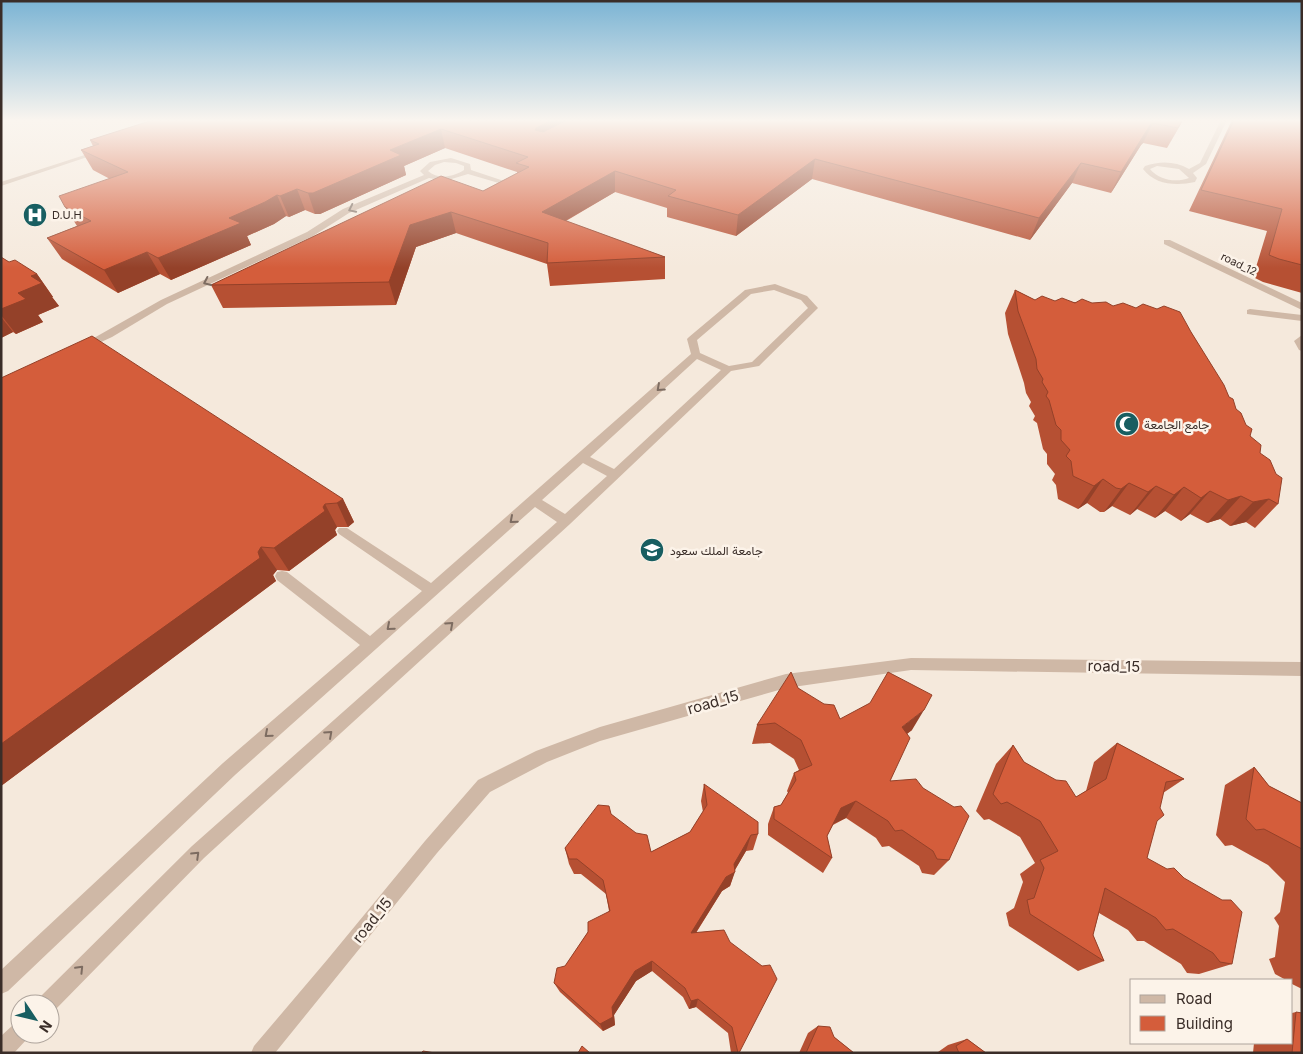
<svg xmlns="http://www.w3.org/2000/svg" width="1303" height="1054" viewBox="0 0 1303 1054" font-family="Inter,Vazirmatn,sans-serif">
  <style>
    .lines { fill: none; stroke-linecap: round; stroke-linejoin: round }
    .minor { fill: #cfb8a6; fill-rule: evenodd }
    .wall { fill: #b65033 }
    .shaded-wall { fill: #944129 }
    .building { fill: #d45d3b; stroke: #944129 }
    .oneway { stroke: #7d6c61 }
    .labels { text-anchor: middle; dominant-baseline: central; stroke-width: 5; stroke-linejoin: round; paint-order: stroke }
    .far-poi-label { font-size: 11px; fill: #3a2d28; stroke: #fcf3e9; text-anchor: start }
    .far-street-label { font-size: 11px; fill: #3a2d28; stroke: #fcf3e9 }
    .poi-label { font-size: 12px; fill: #3a2d28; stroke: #fcf3e9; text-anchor: start }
    .near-street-label { font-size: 15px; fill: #3a2d28; stroke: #fcf3e9 }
  </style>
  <rect width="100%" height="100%" fill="#f5e9dc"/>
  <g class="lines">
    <path class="minor" d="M1221 120H1227L1206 164 1193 173 1197 178 1195 182C1176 186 1155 185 1143 169L1145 166C1160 161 1175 161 1189 169L1200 163ZM1157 166 1179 169 1189 178C1176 183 1159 180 1150 169Z
      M97 151 102 152 1 186V182Z
      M451 158 470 164 471 170 513 184 509 186 468 174 445 181 429 178 349 213 313 236 167 304 112 337 86 349 83 350 78 347 161 300 307 232 343 209 424 175 420 171 430 162ZM444 162 456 163 464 166V170C453 177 438 180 428 171L435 165Z
      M1164 240H1170L1302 303V310L1164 244Z
      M775 284 807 296 818 308 759 366 731 371 570 524 204 858 54 1011 50 1013V1004H37L40 997 192 846 557 522 535 507 235 775 8 991 1 994V970L223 763 360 645 277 580 275 576 277 572 282 571 287 572 370 636 422 591 339 534 337 531 339 528H347L431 583 691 354 687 339 689 337 745 290ZM774 290 801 300 808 308 752 362 729 366 700 353 697 340 751 294ZM697 359 721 370 614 469 590 457ZM583 463 607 476 565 514 542 500Z
      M1250 309 1302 315V321L1247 314V310Z
      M1302 335V351L1299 350 1294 341Z
      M911 658 1302 662V676L911 670 786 688 600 741 547 762 490 792 437 853 275 1053H251L254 1046 327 960 425 841 478 780 536 751 600 727 786 674Z
      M20 1022V1034H29L27 1039 14 1053H1V1036L13 1025Z"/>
  </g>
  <path class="wall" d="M153 120H1183L1167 148 1143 143 1141 145 1111 193 1072 183 1030 240 812 179 736 236 667 217V208L615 192 566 221 665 257V279L550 286 547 264 456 233 416 247 396 305 223 308 211 285 483 191 517 173V172L445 148 404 166 406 175 320 214H315L305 210 289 217 286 216 274 224 247 236 251 245 171 280 160 274 118 293 62 259 47 238 77 226 65 207 110 179 93 170 81 150 93 146 90 140Z
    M1232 120H1302V293L1263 282 1253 277 1267 231 1189 211Z
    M1 257 9 262 37 274 53 297H52L59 306 38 315 43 322 16 334 13 332 1 338Z
    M1015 290 1035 300 1092 303 1113 306 1191 332 1229 397 1260 453 1278 504 1255 528 1246 522 1230 526 1220 519 1207 523 1190 514 1181 521 1165 511 1155 518 1137 509 1130 515 1112 506 1104 512H1100L1087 503 1078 509 1058 499 1056 485 1052 480 1055 474 1047 464V454L1043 449 1037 423 1033 420 1035 416 1029 406 1031 402 1026 393 1024 383 1008 334 1005 313Z
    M1 378 343 499 354 522 348 527H337L335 530 337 535 289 571 277 570 273 575 276 581 1 786Z
    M798 688 840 719 912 730 907 734 890 781 949 860 934 875 922 873 919 866 889 846 882 847 876 838 846 818 833 825 827 836 832 858 823 873 768 835V824L774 807 781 805 788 793 787 791 794 773 799 770 794 759 770 743 752 744 757 725Z
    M1117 743 1184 779 1163 793 1147 858 1232 964 1199 974 1187 973 1181 964 1144 941H1137L1128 930 1099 913 1093 935 1104 961 1078 971 1009 926 1006 913 1014 908 1023 882 1020 874 1035 863 1020 837 989 819 984 820 976 811 996 764 1013 745 1024 762 1076 797 1086 791 1094 762Z
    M1254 767 1269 786 1302 803V989L1292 984V980H1286L1275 974 1269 959 1275 957 1279 926 1274 918 1280 912 1285 882 1268 865 1232 845 1225 846 1216 835 1225 785Z
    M704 784 758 834 753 850 746 851 735 870 730 886 722 891 696 933 724 930 739 1053H731L728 1033 696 1007 689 1009 683 997 652 971 636 981 614 1015 615 1025 603 1031 560 992 554 983 588 932 609 911 606 894 581 874H574L569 864 565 848 611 814 651 852 690 832 703 812 701 801Z
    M1296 1012 1302 1053H1253L1254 1043H1292V1013Z
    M818 1026 834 1037 854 1053H799L808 1033Z
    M967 1039 986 1053H938V1052L948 1045Z"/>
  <path class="shaded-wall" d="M552 120H591L538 147 535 130 536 128Z
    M1182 120H1183L1167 148 1178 128Z
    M1153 123 1143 143 1141 145 1111 193 1121 172 1150 125Z
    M441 129 445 148 404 166 406 175 320 214H315L308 193 390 150Z
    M815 159 812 179 736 236 738 215Z
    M1081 163 1072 183 1030 240 1039 218Z
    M615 171V192L544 233 542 212Z
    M297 189 305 210 289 217 280 196Z
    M277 195 286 216 274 224 247 236 251 245 171 280 158 258 229 218Z
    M451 212 456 233 416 247 396 305 389 282 410 225Z
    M147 252 160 274 118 293 104 270Z
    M37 274 53 297H52L59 306 38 315 43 322 16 334 1 315V309L31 276Z
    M1 317 13 332 1 338Z
    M1103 479 1087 503 1078 509 1094 486Z
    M1129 483 1112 506 1104 512 1121 489Z
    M1156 486 1137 509 1130 515 1148 492Z
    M1184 487 1165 511 1155 518 1174 495Z
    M1210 491 1190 514 1181 521 1201 498Z
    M1241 496 1220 519 1207 523 1228 500Z
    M343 499 354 522 348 527 337 503Z
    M1269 499 1246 522 1230 526 1253 502Z
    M325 504 337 527 335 530 337 535 289 571 274 548 323 507Z
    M261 547 277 570 273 575 276 581 1 786V744L258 552Z
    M924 710 912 730 890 746 902 727Z
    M856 801 846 818 831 825 841 808Z
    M751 835 746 851 733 873 735 872 730 886 722 891 688 945 691 933 734 864Z
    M652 961V971L636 981 614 1015 615 1025 603 1031 600 1024 635 971Z
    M698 999 696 1007 689 1009 691 1001Z"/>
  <path class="building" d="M153 120H552L536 128 535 130 543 132 567 120H1182L1178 128 1153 123 1150 125 1121 172 1081 163 1039 218 815 159 738 215 668 196 676 190 615 171 542 212 665 257 547 263 548 243 451 212 410 225 389 282 211 285 441 176 483 191 529 167 516 163 528 157 441 129 390 150 401 155 313 193H308L297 189 280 196 277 195 265 202 229 218 241 223 158 258 147 252 104 270 47 238 91 221 65 207 59 196 128 172 81 150 99 144 90 140Z
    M1234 120H1302V265L1279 259 1269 255 1282 209 1201 190Z
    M1 257 9 262 15 260 37 274 31 276 42 283 18 293 26 299 1 309Z
    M1015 290 1035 300 1042 296 1055 301 1062 298 1075 303 1082 299 1092 303 1106 302 1113 306 1123 303 1136 308 1143 304 1157 309 1164 306 1180 312 1191 332 1224 385 1229 397 1233 399 1236 409 1241 413 1246 425 1252 429 1250 436 1261 445 1260 453 1270 460 1276 474 1282 478 1278 504 1269 499 1253 502 1241 496 1228 500 1210 491 1201 498 1184 487 1174 495 1156 486 1148 492 1129 483 1121 489 1116 488 1103 479 1094 486 1073 476 1071 461 1066 456 1070 450 1061 440V430L1056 425 1049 400 1046 396 1048 392 1042 382 1043 379 1037 369 1036 359 1018 311Z
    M92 336 343 499 337 503 325 504 323 507 325 511 274 548 261 547 258 552 260 558 1 744V378Z
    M791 672 798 688 824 704 834 705 840 719 870 703 888 672 932 695 924 710 902 727 910 738 890 781 916 779 923 788 954 807 961 806 969 816 949 860 937 859 933 851 902 830 895 831 888 821 856 801 841 808 827 836 832 858 774 819V807L781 805 796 780 794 773 812 765 801 740 775 723 757 725Z
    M1117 743 1184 779 1166 782 1160 808 1164 815 1157 821 1147 858 1167 869 1174 868 1184 878 1222 900H1231L1242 912 1232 964 1220 962 1213 953 1173 929 1166 930 1156 918 1105 888 1093 935 1104 961 1030 914 1027 900 1034 898 1044 868 1040 860 1058 851 1040 821 1007 802 1001 804 993 794 1013 745 1024 762 1056 780 1066 781 1076 797 1106 779Z
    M1254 767 1269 786 1302 803V849L1264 829 1256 830 1246 819Z
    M704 784 758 822V834L751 835 734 864 735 872 726 877 691 933 724 930 730 942 762 966 770 965 777 979 739 1053H738L732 1027 698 999 691 1001 685 988 652 961 635 971 612 1007 613 1017 600 1024 554 983 557 968 565 966 588 932V922L610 911 603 880 577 859H569L565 848 598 805 609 806 611 814 636 833 647 835 651 852 690 832 707 805Z
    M1296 1012 1302 1013V1053H1292Z
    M818 1026 830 1027 834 1037 854 1053H806Z
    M967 1039 986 1053H959L956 1046Z
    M582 1046 590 1053H578Z
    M423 1051 435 1053H421Z"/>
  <defs><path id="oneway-chevron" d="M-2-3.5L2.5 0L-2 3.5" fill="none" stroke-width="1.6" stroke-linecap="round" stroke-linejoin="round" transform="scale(1.25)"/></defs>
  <g class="oneway">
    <use href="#oneway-chevron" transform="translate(352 209) rotate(154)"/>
    <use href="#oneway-chevron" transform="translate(207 282) rotate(155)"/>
    <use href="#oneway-chevron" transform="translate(660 388) rotate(138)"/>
    <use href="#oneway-chevron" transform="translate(513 520) rotate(139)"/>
    <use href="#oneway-chevron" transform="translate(450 625) rotate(-42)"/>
    <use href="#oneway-chevron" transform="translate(390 627) rotate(139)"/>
    <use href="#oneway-chevron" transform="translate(268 734) rotate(139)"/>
    <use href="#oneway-chevron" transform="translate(329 734) rotate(-42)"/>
    <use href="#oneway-chevron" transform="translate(196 855) rotate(-44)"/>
    <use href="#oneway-chevron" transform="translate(80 969) rotate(-46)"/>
  </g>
  <linearGradient id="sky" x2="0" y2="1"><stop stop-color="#7bb4d4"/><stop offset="0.45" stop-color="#faf5ef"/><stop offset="1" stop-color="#faf5ef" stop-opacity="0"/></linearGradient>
  <rect width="1303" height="268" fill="url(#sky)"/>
  <defs>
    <g id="hospital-disc" transform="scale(1.25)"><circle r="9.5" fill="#185e61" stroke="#fcf3e9"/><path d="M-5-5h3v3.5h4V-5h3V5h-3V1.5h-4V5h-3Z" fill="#fff"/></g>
    <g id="mosque-disc" transform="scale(1.25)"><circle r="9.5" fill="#185e61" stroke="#fcf3e9"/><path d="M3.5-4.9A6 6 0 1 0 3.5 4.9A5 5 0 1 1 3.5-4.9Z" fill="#fff"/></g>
    <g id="university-disc" transform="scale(1.25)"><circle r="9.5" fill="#185e61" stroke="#fcf3e9"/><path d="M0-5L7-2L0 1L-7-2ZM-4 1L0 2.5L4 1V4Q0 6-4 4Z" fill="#fff"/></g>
  </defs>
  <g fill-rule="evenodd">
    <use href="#hospital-disc" x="35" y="215"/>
    <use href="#mosque-disc" x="1127" y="424"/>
    <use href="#university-disc" x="652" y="550"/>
  </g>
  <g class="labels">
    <g class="far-poi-label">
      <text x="52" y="215">D.U.H</text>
    </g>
    <g class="far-street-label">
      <text transform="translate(1239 264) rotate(26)">road_12</text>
    </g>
    <g class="poi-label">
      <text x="1144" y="424">جامع الجامعة</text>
      <text x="670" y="550">جامعة الملك سعود</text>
    </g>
    <g class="near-street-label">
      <text transform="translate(1114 666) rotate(1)">road_15</text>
      <text transform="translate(713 702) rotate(-16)">road_15</text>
      <text transform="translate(372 920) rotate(-51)">road_15</text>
    </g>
  </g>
  <rect width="1303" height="1054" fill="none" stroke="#3a2d28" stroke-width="5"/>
  <rect x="1130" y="979" width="162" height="65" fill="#fcf3e9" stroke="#aea49c"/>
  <rect x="1140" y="995" width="25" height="8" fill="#cfb8a6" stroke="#aea49c"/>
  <text x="1176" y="1004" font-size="15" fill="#3a2d28">Road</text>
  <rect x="1140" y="1016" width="25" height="15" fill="#d45d3b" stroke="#aea49c"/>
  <text x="1176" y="1029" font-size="15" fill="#3a2d28">Building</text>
  <g transform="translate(35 1019) rotate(125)"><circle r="24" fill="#fcf3e9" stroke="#aea49c"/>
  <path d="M0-4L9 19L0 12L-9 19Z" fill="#185e61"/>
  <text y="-8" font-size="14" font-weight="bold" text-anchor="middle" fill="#3a2d28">N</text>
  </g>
</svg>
